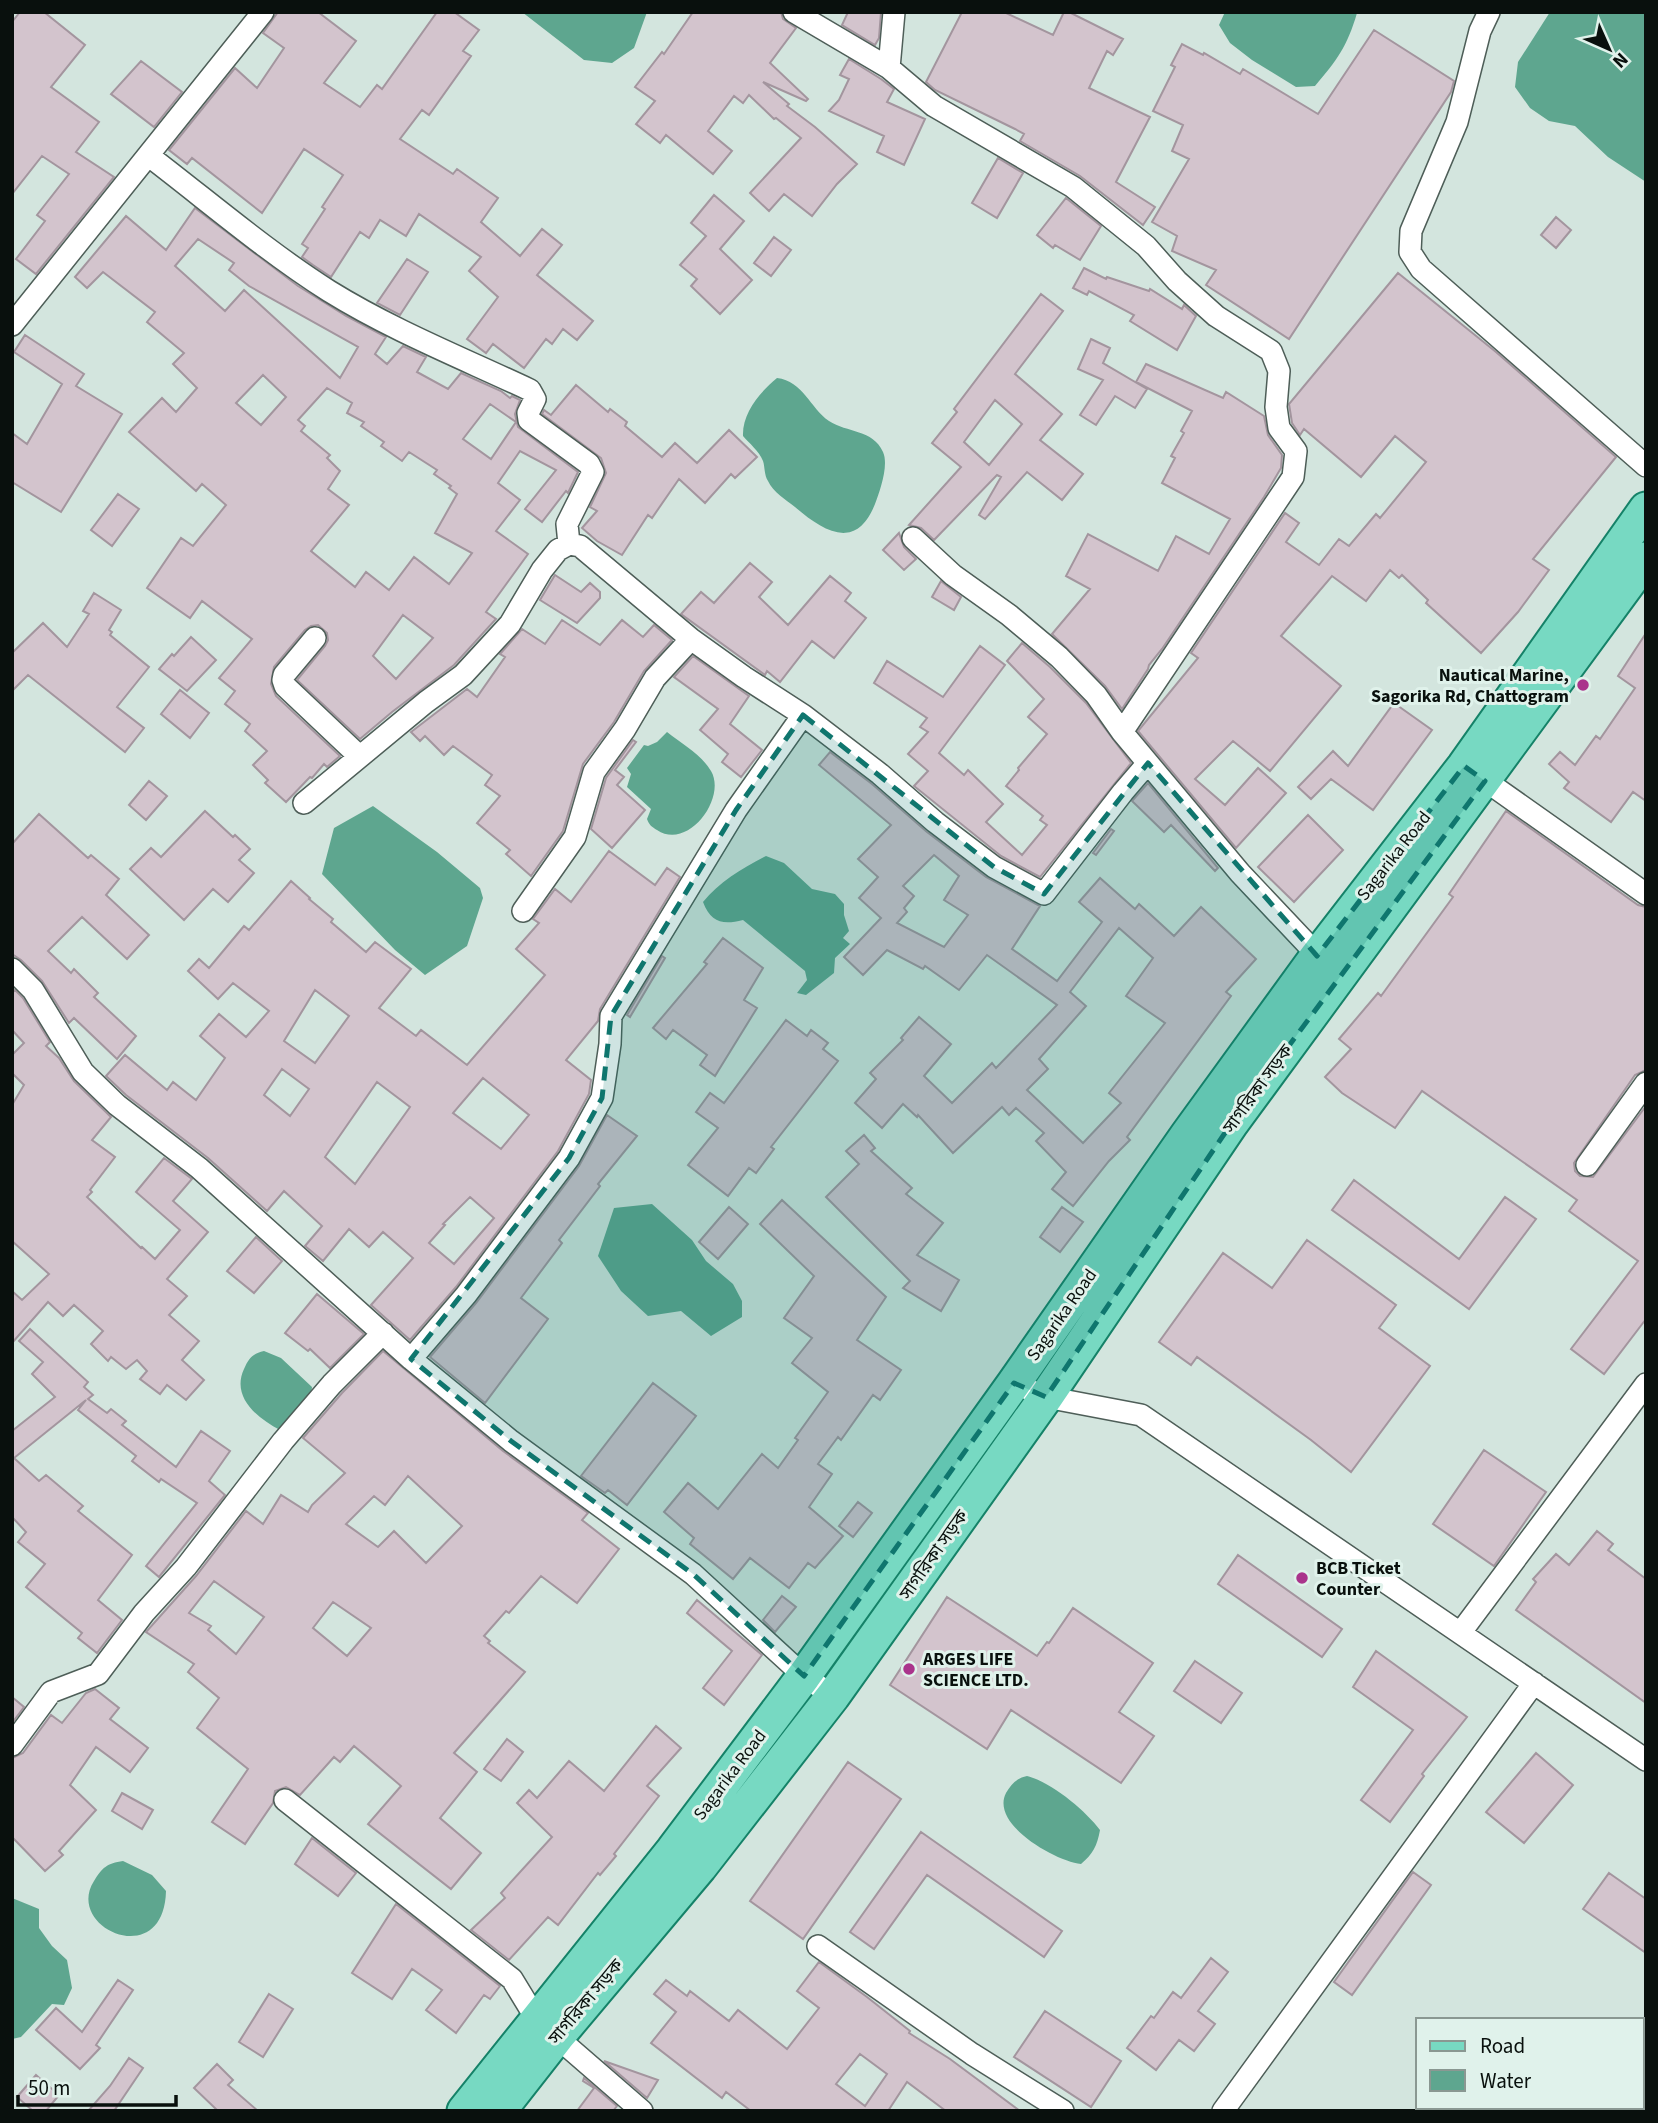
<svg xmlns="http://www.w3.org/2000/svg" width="1658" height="2123" viewBox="0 0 1658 2123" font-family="'Source Sans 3','Noto Sans Bengali',sans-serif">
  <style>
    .water { fill: #5ea68f }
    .building { fill: #d3c4cd; stroke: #a3959e; stroke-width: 2; fill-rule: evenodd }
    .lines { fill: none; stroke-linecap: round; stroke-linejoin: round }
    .street-casing { stroke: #4e5e58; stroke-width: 24 }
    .primary-casing { stroke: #158268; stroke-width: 37 }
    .street { stroke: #fff; stroke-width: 21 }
    .primary { stroke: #77d9c2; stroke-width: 33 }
    .marked { fill: #0f766e; fill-opacity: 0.2; stroke: #0f766e; stroke-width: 5; stroke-dasharray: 14 9; stroke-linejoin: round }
    .poi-dot { fill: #aa348c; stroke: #e0f2eb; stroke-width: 2.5 }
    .labels { text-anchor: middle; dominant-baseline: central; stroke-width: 6; stroke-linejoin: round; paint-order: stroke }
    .poi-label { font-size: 18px; font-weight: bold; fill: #09100d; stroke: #e0f2eb; text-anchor: start }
    .street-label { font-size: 18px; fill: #09100d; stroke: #e0f2eb }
  </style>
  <rect width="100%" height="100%" fill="#d3e5de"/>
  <path class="water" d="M522 12H647L634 48 612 63 584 60Z
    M1225 12H1356L1357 13C1347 47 1337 60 1315 86L1296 87 1252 60 1230 43 1219 25Z
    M1550 12H1646V182L1608 157 1575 126 1549 121 1530 108 1515 87 1518 62Z
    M777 378C803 381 810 408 829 421 847 433 873 429 883 452 889 465 880 491 875 504 856 552 823 531 795 507 786 500 773 492 768 481 764 475 765 467 763 461 759 451 749 443 743 436 742 413 760 392 777 378Z
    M667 732C683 745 700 753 711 771 727 798 688 851 657 830 652 827 649 825 647 819L651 809 627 787 631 774 627 768 644 745 648 746 657 742Z
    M373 806 437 852 480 888 483 898 467 946 425 975 395 950 322 874 334 828Z
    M766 856 784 863 812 889 835 894 844 904V915L849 931 843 938 850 944 835 958 834 973 806 995 797 993 807 980 805 971 743 920C723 925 711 923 703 902 719 882 743 868 766 856Z
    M652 1204 692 1240 706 1261 733 1284 742 1301V1317L711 1336 681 1311 648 1316 621 1291 598 1256 614 1208Z
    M264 1351 281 1358 312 1387 311 1395 280 1430C257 1418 231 1397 244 1369 249 1358 252 1354 264 1351Z
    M1027 1776C1051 1782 1085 1810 1100 1830 1097 1846 1093 1854 1081 1864 1055 1861 990 1824 1006 1793 1011 1784 1017 1778 1027 1776Z
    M123 1861 152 1875 166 1891C164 1972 64 1928 94 1881 102 1868 107 1863 123 1861Z
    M12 1898 39 1909V1928L52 1946 67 1960 72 1988 64 2005 52 2004 21 2037 12 2039Z"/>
  <path class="building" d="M20 12H44L85 45 51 87 99 122 76 152 114 177 36 274 16 259 45 221 37 215 69 174 42 156 12 194V22Z
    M278 12H318L356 41 324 83 360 107 377 85 382 89 437 12H454L479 30 463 51 471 56 429 115 422 110 400 139 453 174 457 169 498 198 481 222 520 256 542 229 562 245 537 275 593 321 577 340 563 329 552 344 546 339 524 368 493 344 486 353 467 339 498 297 469 271 481 257 419 214 406 236 380 220 369 238 360 232 331 277 313 265 302 257 308 248 302 244 325 209 322 207 343 175 304 149 262 213 192 158 187 164 169 150 235 68 257 88 284 48 263 33Z
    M693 12H781L783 19 796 28 770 63 808 99 806 101 763 82 789 104 787 106 815 127 857 164 837 184 812 216 784 194 769 211 750 193 801 138 776 118 774 119 749 95 743 103 734 96 708 131 732 151 713 174 666 135 660 143 636 124 655 101 635 87 662 52 664 54Z
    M848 12H881L879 38 875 45 842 25Z
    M962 12H1004L1053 35 1064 12H1069L1123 39 1113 55 1107 51 1089 88 1150 117 1116 182 1155 207 1143 225 1080 176 1020 141 1024 134 1015 129 935 90 926 82Z
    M1374 30 1454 81 1451 92 1289 339 1206 285 1216 270 1172 251 1177 236 1152 222 1189 159 1172 151 1183 125 1153 111 1175 67 1171 65 1182 44 1203 55 1204 53 1240 74 1243 69 1318 114Z
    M849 59 881 79 894 89 887 102 925 119 904 165 877 152 884 136 829 111 839 100 849 79 840 75Z
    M141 61 182 92 154 127 111 94Z
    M998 158 1023 173 997 218 972 203Z
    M714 195 744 221 720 249 752 280 720 314 691 286 697 279 680 265 706 236 691 223Z
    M1066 198 1101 226 1080 260 1055 245 1053 248 1037 235Z
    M195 208 298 286 346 316 386 337 375 354 387 364 403 346 426 357 417 372 448 389 461 373 501 391 510 398 512 396 520 400 515 414 518 427 578 472 568 493 566 491 542 522 525 509 556 470 520 451 498 483 520 500 496 531 528 554 486 612 496 619 454 665 392 712 360 739 297 680 325 646 328 640 327 633 318 625 311 626 305 630 274 667 271 684 276 696 340 756 327 767 324 764 312 778 310 777 286 802 265 783 268 780 253 765 267 751 245 731 250 724 225 704 235 691 219 678 252 639 202 601 190 618 147 588 181 538 193 546 226 505 202 484 196 491 129 432 162 398 176 412 197 388 173 364 184 353 147 322 155 312 103 272 87 288 75 277 126 216 166 250ZM198 239 234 263 229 270 249 286 358 347 340 378 244 290 225 311 175 266ZM263 375 286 397 261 425 236 403ZM327 388 352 403 347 413 364 422 361 426 384 442 381 446 402 461 409 452 437 470 434 474 451 486 449 488 457 494 435 533 472 553 449 584 414 557 389 590 366 572 355 587 311 551 349 505 328 489 340 471 327 458 330 455 301 431 305 426 298 420ZM490 404 516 422 491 459 463 439ZM403 615 433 638 396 679 373 656Z
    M1556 217 1571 230 1556 248 1541 235Z
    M774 237 791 250 771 276 754 263Z
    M407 259 428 272 400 315 377 303Z
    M1084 268 1106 279 1107 277 1149 291 1150 289 1182 309 1184 305 1196 316 1177 350 1130 321 1134 315 1089 291 1087 295 1073 288Z
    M1398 273 1496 352 1616 457 1533 559 1549 570 1518 612 1481 653 1426 603 1428 600 1402 575 1399 578 1390 570 1366 601 1332 576 1281 636 1341 686 1270 771 1233 741 1195 779 1225 805 1258 768 1286 793 1236 848 1138 731 1198 658 1191 653 1285 513 1299 523 1286 542 1319 565 1339 539 1349 546 1376 514 1380 518 1426 462 1395 436 1361 477 1304 429 1300 435 1292 423 1289 404Z
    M1041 294 1063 311 1015 374 1062 414 1040 440 1083 474 1062 500 1027 472 985 519 979 515 1001 477 997 475 934 540 921 528 909 525 961 467 932 443 957 412 954 409ZM995 400 1022 424 989 465 964 442Z
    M25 335 84 374 76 386 122 414 61 512 12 482V433L27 444 62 384 14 352Z
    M1091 339 1110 348 1103 363 1147 389 1135 408 1115 396 1096 425 1080 415 1103 380 1078 369Z
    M1146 364 1223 398 1226 392 1264 416 1268 435 1282 455 1281 468 1264 497 1162 649 1149 665 1148 669 1122 709 1105 686 1052 634 1090 589 1066 576 1088 534 1158 571 1176 536 1209 554 1230 519 1162 483 1175 458 1171 456 1184 433 1181 431 1192 411 1136 382Z
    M576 385 608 412 610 409 627 422 625 426 662 457 675 443 697 463 729 430 757 457 735 478 731 474 705 503 679 479 652 518 648 515 622 555 597 541 582 528 597 511 590 507 606 473 601 458 542 414 544 410 551 415Z
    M118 494 139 509 112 546 91 530Z
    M899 533 904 547 916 559 904 570 883 550Z
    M750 563 772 582 759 597 788 625 830 576 851 593 845 601 866 618 834 658 812 641 780 682 767 671 765 675 681 614 701 592 714 603Z
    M555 575 581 592 590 583 600 592V598L577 623 540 600Z
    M941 581 961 597 954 610 932 597Z
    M94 593 121 610 109 630 112 632 110 635 149 667 117 707 144 728 125 752 28 675 12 691V653L43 623 67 647 89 614 83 611Z
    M562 620 600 645 622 620 643 637 654 625 672 640 644 671 614 722 583 764 563 831 531 876 506 854 510 850 477 823 500 796 485 785 492 775 453 746 444 755 425 736 420 741 411 732 467 689 477 697 505 657 500 654 522 629 545 644Z
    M1646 633V801L1633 792 1611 822 1564 788 1569 782 1549 764 1560 752 1575 765 1596 736 1600 739 1635 688 1618 676Z
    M191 637 216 660 187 691 159 669 172 654 174 656Z
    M1022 643 1050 667 1086 703 1131 763 1040 877 1001 856 914 786 928 771 908 754 928 732 920 727 927 718 874 683 887 661 943 697 980 646 1005 665 939 753 964 775 968 770 1003 804 986 822 1022 855 1047 825 1040 820 1043 816 1006 786 1019 770 1018 768 1047 734 1028 717 1044 699 1007 661Z
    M693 656 749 696 730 724 762 750 741 777 722 762 728 754 700 730 718 709 674 677Z
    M180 690 209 713 190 738 161 714Z
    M1394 703 1432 730 1373 810 1331 779 1311 799 1298 787 1333 751 1348 766Z
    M633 740 636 742 615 770 624 777 617 785 645 810 612 848 591 829 606 778Z
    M830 752 872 784 927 832 986 877 1040 906 1012 949 1057 981 1102 922 1079 902 1100 878 1135 909 1139 904 1174 936 1201 907 1256 959 1226 992 1231 996 1127 1137 1130 1140 1109 1161 1073 1206 1052 1189 1066 1172 1036 1141 1044 1133 1016 1108 1009 1115 1002 1107 953 1153 918 1115 917 1117 903 1104 882 1128 855 1103 876 1079 870 1073 903 1040 901 1038 919 1017 951 1044 924 1076 952 1103 992 1063 996 1068 1057 1005 987 955 959 990 925 966 923 969 887 950 863 975 844 957 881 918 859 898 878 877 858 859 891 825 819 765ZM934 855 959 876 944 900 968 915 944 947 897 923 907 912 904 908 914 896 903 886ZM1119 928 1153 958 1126 996 1165 1023 1109 1093 1121 1103 1083 1143 1027 1090 1048 1069 1039 1059 1086 1006 1070 992Z
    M149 781 167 796 146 820 129 805Z
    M1148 783 1218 868 1215 871 1171 825 1164 832 1132 801Z
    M205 811 233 837 235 835 250 849 239 860 254 873 228 902 213 889 184 920 130 869 151 848 161 857Z
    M1506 811 1638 905 1646 907V1070L1635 1075 1574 1163 1575 1171 1580 1176 1593 1177 1646 1106V1319L1604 1374 1571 1349 1638 1261 1569 1211 1577 1200 1422 1091 1395 1128 1342 1093 1325 1077 1351 1049 1339 1039 1378 993 1381 996 1453 897 1449 894Z
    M39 814 88 858 91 855 119 879 106 895 149 935 127 959 82 917 48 951 71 973 74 969 98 993 94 997 136 1036 117 1059 74 1018 69 1023 42 981 21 960 12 954V844Z
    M1308 815 1343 850 1294 902 1258 867Z
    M1111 829 1114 831 1096 855 1093 853Z
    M609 851 655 885 667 868 680 877 600 1009 598 1021 566 1060 591 1080 589 1094 558 1151 456 1287 410 1340 371 1305 413 1258 383 1232 369 1247 349 1229 323 1261 305 1246 322 1226 284 1191 267 1211 208 1158 126 1095 106 1076 125 1055 167 1090 173 1082 196 1100 225 1058 200 1036 219 1014 246 1037 269 1011 233 983 218 999 188 971 199 959 209 968 244 926 249 930 291 881 310 898 309 899 333 919 331 922 366 952 375 942 411 969 379 1008 416 1036 421 1030 467 1065 545 975 516 949 539 923 533 919 555 889 571 902ZM315 990 349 1016 315 1063 284 1041ZM282 1069 309 1089 290 1116 264 1095ZM483 1078 529 1115 501 1149 453 1113ZM377 1082 410 1107 355 1184 325 1157ZM470 1197 494 1218 454 1264 429 1243 445 1225 443 1224Z
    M723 938 763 968 744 1000 757 1008 715 1076 700 1065 707 1055 673 1030 666 1039 653 1028 707 964 704 962Z
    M662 956 665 958 630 1017 627 1015Z
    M15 990 23 998 50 1042 46 1046 59 1058 74 1081 111 1117 92 1140 115 1157 90 1190 92 1192 87 1197 141 1248 142 1247 155 1259 180 1230 136 1192 164 1158 192 1179 173 1201 208 1232 167 1279 187 1296 169 1315 199 1341 182 1360 204 1380 186 1400 167 1385 160 1394 140 1379 147 1371 137 1360 126 1369 111 1357 108 1361 91 1344 103 1331 74 1305 63 1316 48 1302 12 1343V1291L22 1300 49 1274 12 1241V1105L24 1085 12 1073V1055L24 1043 12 1030V993Z
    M786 1020 807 1036 811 1030 828 1043 823 1049 838 1061 771 1147 774 1149 756 1173 749 1168 728 1196 688 1165 718 1128 696 1112 710 1093 724 1103Z
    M607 1115 637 1136 598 1184 600 1186 559 1240 562 1243 521 1298 548 1319 485 1403 430 1357 476 1303 579 1166Z
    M864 1135 875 1148 871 1151 912 1188 906 1194 943 1223 917 1255 959 1280 941 1311 903 1288 910 1281 826 1197 859 1164 846 1151Z
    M1354 1180 1459 1259 1505 1197 1536 1219 1469 1309 1332 1210Z
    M782 1200 886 1297 857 1340 901 1370 880 1400 873 1395 841 1440 838 1437 818 1464 832 1474 809 1507 843 1536 815 1568 808 1563 789 1588 750 1558 733 1579 690 1544 694 1538 664 1512 688 1483 718 1509 762 1454 778 1468 798 1440 795 1438 828 1392 792 1363 812 1338 784 1318 814 1276 760 1224Z
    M729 1207 748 1224 718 1259 699 1242Z
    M1062 1207 1083 1222 1060 1252 1040 1237Z
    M256 1237 282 1261 254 1293 227 1271Z
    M1307 1240 1396 1305 1379 1328 1430 1366 1351 1472 1311 1440 1197 1357 1191 1365 1159 1342 1223 1253 1272 1288Z
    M317 1294 364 1334 330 1368 310 1349 308 1351 285 1333Z
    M30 1329 88 1382 84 1387 93 1395 88 1399 107 1413 111 1409 126 1421 122 1425 176 1467 201 1431 230 1451 209 1481 225 1495 159 1577 146 1566 197 1503 161 1479 159 1482 132 1461 136 1456 78 1410 86 1400 14 1458 39 1481 46 1475 83 1506 78 1511 132 1555 98 1600 122 1620 97 1653 78 1638 82 1633 26 1587 45 1564 18 1542 26 1532 12 1517V1431L55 1397 32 1374 43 1362 19 1341Z
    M383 1351 503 1451 588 1513 582 1520 619 1549 577 1603 541 1576 509 1613 506 1611 484 1636 490 1641 488 1643 525 1672 454 1753 477 1772 440 1818 481 1853 451 1889 368 1824 401 1786 354 1746 340 1762 334 1757 300 1795 286 1787 275 1791 273 1803 245 1844 212 1822 248 1769 197 1728 219 1698 188 1672 194 1664 146 1632 196 1576 246 1511 263 1524 281 1495 308 1512 312 1505 345 1473 303 1438 342 1393ZM408 1476 462 1526 426 1563 394 1531 378 1547 346 1524 374 1496 385 1505ZM214 1581 264 1617 236 1654 208 1630 211 1626 189 1613ZM333 1602 371 1628 347 1656 313 1628Z
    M653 1383 696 1416 627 1505 608 1490 605 1493 581 1476Z
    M1484 1450 1546 1492 1494 1566 1433 1524Z
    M858 1502 872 1513 853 1537 839 1526Z
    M1597 1531 1613 1544 1608 1550 1646 1579V1703L1516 1610 1536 1582 1533 1579 1556 1554 1569 1565Z
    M1238 1555 1342 1629 1322 1657 1218 1584Z
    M782 1596 796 1607 775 1632 763 1620Z
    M947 1597 1037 1656 1047 1642 1049 1643 1073 1608 1153 1663 1119 1712 1154 1736 1121 1783 1011 1710 987 1749 890 1685Z
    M697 1600 762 1655 724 1705 703 1688 732 1651 687 1613Z
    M1376 1651 1467 1717 1422 1774 1424 1776 1390 1822 1361 1800 1413 1730 1353 1687Z
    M1195 1661 1242 1693 1221 1723 1174 1691Z
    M95 1689 119 1708 110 1719 148 1748 130 1772 96 1747 70 1785 96 1810 59 1851 63 1855 45 1871 12 1837V1758L23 1753 51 1715 62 1723 86 1693Z
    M12 1697 24 1707 12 1723Z
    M656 1726 681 1748 647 1786 659 1796 614 1854 616 1856 600 1875 598 1873 558 1925 548 1917 509 1960 471 1930 505 1898 501 1893 552 1837 517 1803 529 1790 537 1798 569 1761 604 1791Z
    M507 1739 523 1752 501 1781 484 1769Z
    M1536 1753 1573 1785 1524 1843 1486 1812Z
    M848 1762 901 1799 803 1939 750 1901Z
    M122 1793 153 1810 142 1829 112 1811Z
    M921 1832 1062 1931 1044 1957 927 1875 874 1949 850 1932Z
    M312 1838 356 1873 338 1896 295 1864Z
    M1413 1872 1431 1885 1352 1995 1334 1982Z
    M1609 1873 1646 1899V1953L1583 1909Z
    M396 1904 500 1986 490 1999 484 1995 456 2033 426 2010 442 1990 412 1969 392 1999 352 1973Z
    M1211 1958 1228 1972 1198 2011 1215 2024 1194 2051 1179 2040 1156 2070 1127 2048 1151 2016 1154 2018 1173 1992 1181 1998Z
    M819 1962 867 1997 910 2031 909 2033 950 2059 1020 2111H946L907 2082 888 2111H751L726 2092 722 2098 651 2043 676 2012 654 1994 666 1980 687 1996 690 1991 729 2021 738 2010 787 2049 819 2008 797 1991ZM860 2054 887 2074 865 2106 836 2084Z
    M118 1980 133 1990 96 2045 100 2048 80 2069 36 2030 56 2008 82 2032Z
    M269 1994 293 2009 263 2057 239 2042Z
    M1045 2011 1121 2061 1091 2107 1014 2057Z
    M129 2058 143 2068 114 2111H88L110 2086Z
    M604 2061 658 2080 647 2098Z
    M217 2064 233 2080 228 2085 258 2111H218L194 2088Z
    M36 2075 59 2095 46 2111H33L17 2097Z
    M584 2078 617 2106 613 2111H577L594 2088 583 2081Z"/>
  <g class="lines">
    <g class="street-casing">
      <path id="street" d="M794 12 889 68 934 106 1073 187 1146 246 1177 281 1216 316 1271 351 1279 371 1276 407 1279 428 1296 451 1293 477 1122 732
        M1489 12 1480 31 1457 122 1411 231 1410 252 1421 269 1646 466
        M889 68 894 12
        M149 156C208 201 266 251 329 291 392 330 462 358 530 390L535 399 528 413 529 420 589 464 593 472 567 524 569 544
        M12 325 263 12
        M913 538 953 575 1009 615 1059 657 1096 695 1122 732 1240 873 1324 962
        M315 638 284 675 283 680 285 686 359 756
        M1476 774 1646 894
        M304 803 426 702 463 675 510 624 542 570 558 550 569 544 580 546 691 639 744 677 803 715
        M523 911 575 837 594 772 625 729 655 678 691 639
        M12 969 33 990 83 1072 117 1105 199 1168 411 1359 511 1441 693 1574 804 1676 833 1696
        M1587 1165 1646 1083
        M411 1359 466 1295 569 1158 602 1098 610 1044 611 1016 736 810 803 715 880 774 935 822 994 867 1044 894 1123 792 1148 763
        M1014 1383 1046 1397 1141 1415 1646 1760
        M1461 1632 1646 1384
        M12 1745 51 1692 98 1674 144 1613 186 1567 283 1441 332 1384 383 1333
        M285 1800 512 1979 537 2020 642 2111
        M818 1946 972 2054 1063 2111
        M1223 2111 1534 1683"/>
    </g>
    <g class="primary-casing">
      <path id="primary" d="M464 2111 673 1850 804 1676 1014 1383 1187 1135 1317 956 1464 766 1646 509
        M499 2111 557 2037 700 1867 833 1696 1046 1397 1231 1124 1646 559"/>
    </g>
    <use href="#street" class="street"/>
    <use href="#primary" class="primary"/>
  </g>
  <path class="marked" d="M803 715 994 867 1044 894 1148 763 1317 956 1464 766 1485 781 1231 1124 1046 1397 1014 1383 804 1676 693 1574 511 1441 411 1359 569 1158 602 1098 611 1016 736 810Z"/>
  <g class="poi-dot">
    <circle cx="1583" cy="685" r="7"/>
    <circle cx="1302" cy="1578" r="7"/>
    <circle cx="909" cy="1669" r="7"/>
  </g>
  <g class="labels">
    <g class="poi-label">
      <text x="1569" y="675" text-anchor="end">Nautical Marine,<tspan x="1569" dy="21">Sagorika Rd, Chattogram</tspan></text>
      <text x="1316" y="1568">BCB Ticket<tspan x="1316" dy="21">Counter</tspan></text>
      <text x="923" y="1659">ARGES LIFE<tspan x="923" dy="21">SCIENCE LTD.</tspan></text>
    </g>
    <g class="street-label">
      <text transform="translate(1394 856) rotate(-52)">Sagarika Road</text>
      <text transform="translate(1258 1089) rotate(-54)">সাগরিকা সড়ক</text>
      <text transform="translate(1062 1315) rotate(-55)">Sagarika Road</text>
      <text transform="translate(934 1555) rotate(-55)">সাগরিকা সড়ক</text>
      <text transform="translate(730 1775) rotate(-53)">Sagarika Road</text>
      <text transform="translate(586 2002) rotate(-50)">সাগরিকা সড়ক</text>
    </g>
  </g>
  <rect width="1658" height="2123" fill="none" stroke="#09100d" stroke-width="28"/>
  <rect x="1416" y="2018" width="228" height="91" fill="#e0f2eb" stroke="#8a9892" stroke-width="2"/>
  <rect x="1430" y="2041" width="35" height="10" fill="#77d9c2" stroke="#8a9892" stroke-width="2"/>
  <text x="1480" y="2053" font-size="21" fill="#09100d">Road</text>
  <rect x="1430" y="2070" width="35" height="21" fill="#5ea68f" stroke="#8a9892" stroke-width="2"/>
  <text x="1480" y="2088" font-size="21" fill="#09100d">Water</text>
  <g transform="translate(1609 49) rotate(135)" stroke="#e0f2eb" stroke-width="5" paint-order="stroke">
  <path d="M0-5L12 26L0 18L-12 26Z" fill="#09100d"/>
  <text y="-10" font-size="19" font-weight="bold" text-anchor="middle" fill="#09100d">N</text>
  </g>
  <path d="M18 2095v10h158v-10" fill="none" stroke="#09100d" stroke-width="3.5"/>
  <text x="28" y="2095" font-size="21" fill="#09100d" stroke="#e0f2eb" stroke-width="5" paint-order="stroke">50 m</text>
</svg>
